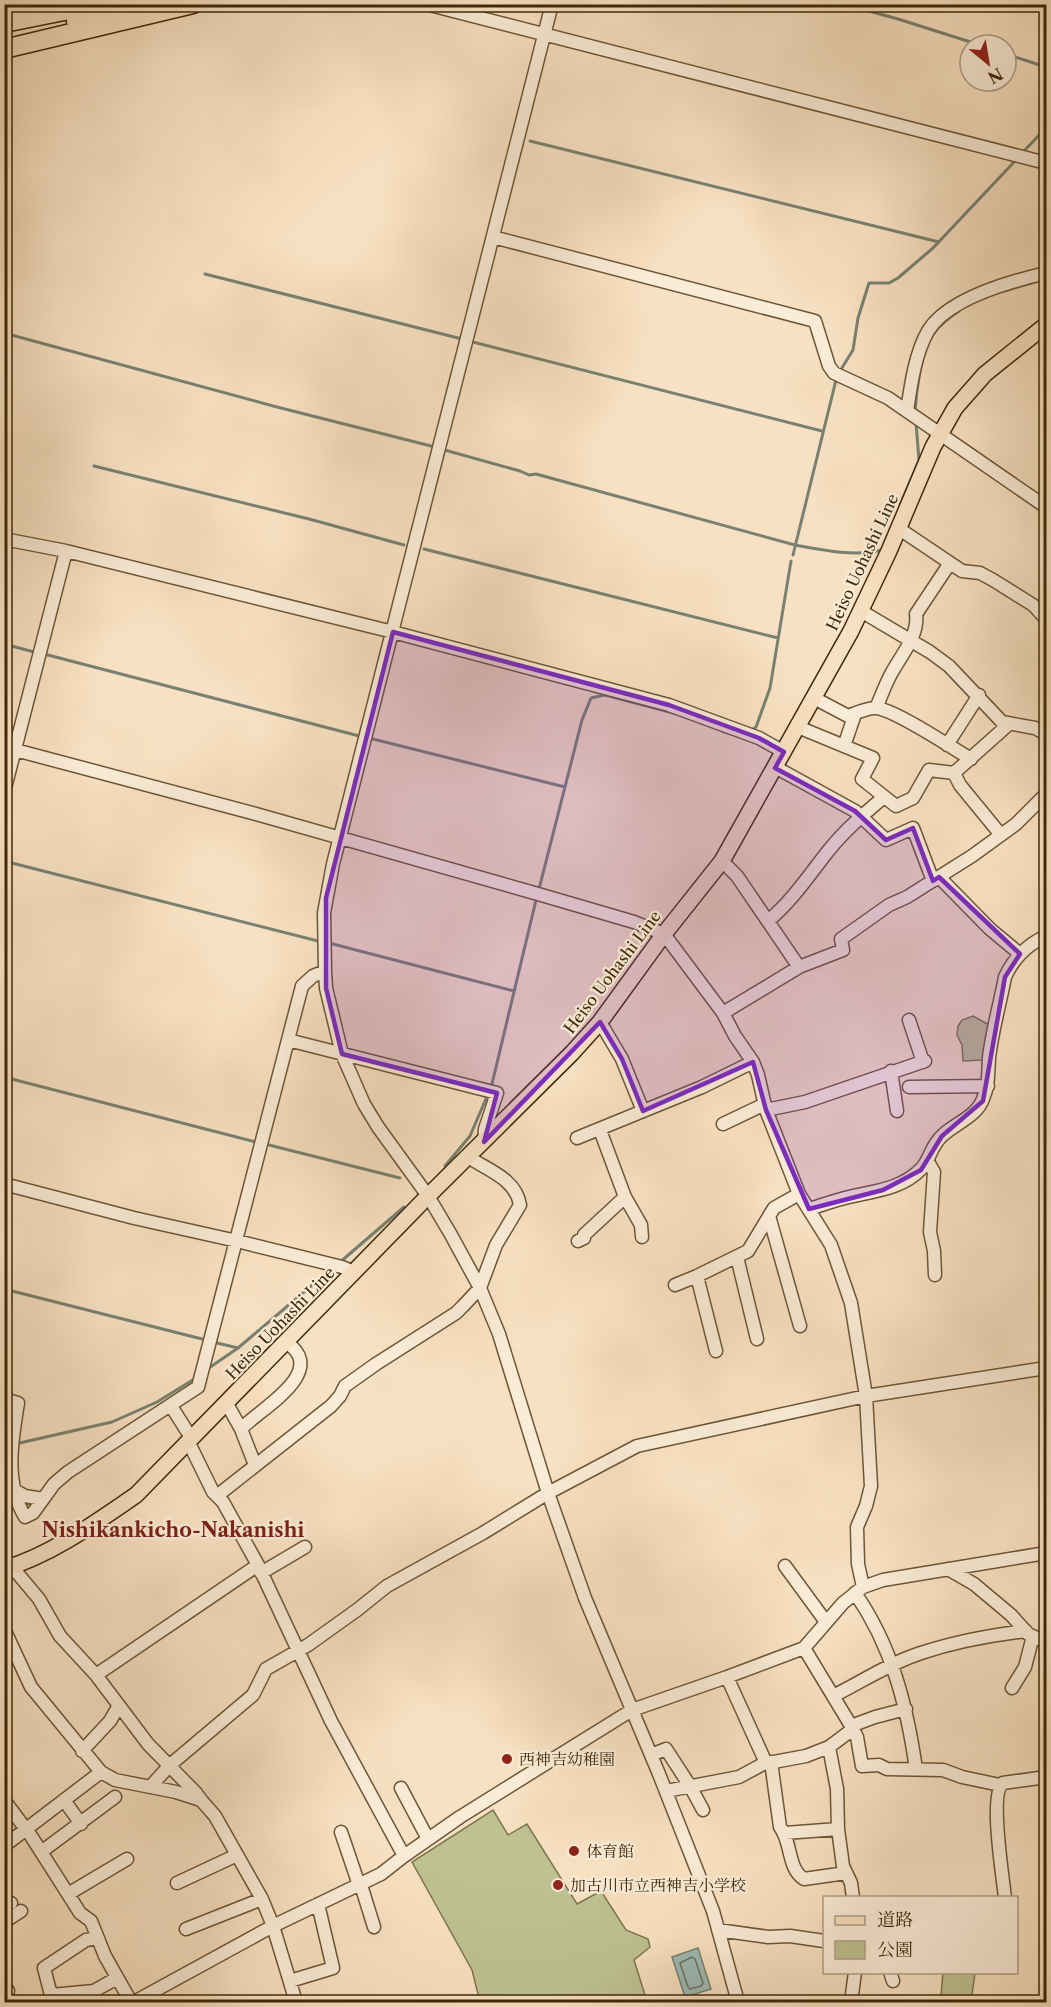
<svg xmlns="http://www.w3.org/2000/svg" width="1051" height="2007" viewBox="0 0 1051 2007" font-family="'Libre Caslon Text','Noto Serif JP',serif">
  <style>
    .green { fill: #bec293; stroke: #7e754e; stroke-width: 1.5 }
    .water { fill: #9ebcb8; stroke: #788172; stroke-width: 1.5 }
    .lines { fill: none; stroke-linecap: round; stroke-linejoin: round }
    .shore { stroke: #6e7260; stroke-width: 1.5 }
    .stream { stroke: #788172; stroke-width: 3 }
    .minor-casing { stroke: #6d5637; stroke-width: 15 }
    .major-casing { stroke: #3f2809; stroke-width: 18 }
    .highway-casing { stroke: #3f2809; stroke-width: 21 }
    .minor { stroke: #faecd7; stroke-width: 12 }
    .major { stroke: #f8e1c2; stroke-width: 15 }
    .highway { stroke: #f8e1c2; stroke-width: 18 }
    .marked { fill: #7b2cbf; fill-opacity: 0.2; stroke: #7b2cbf; stroke-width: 4.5; stroke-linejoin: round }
    .poi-dot { fill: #8f2418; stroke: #faecd7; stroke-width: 2 }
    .labels { text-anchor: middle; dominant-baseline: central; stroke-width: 4.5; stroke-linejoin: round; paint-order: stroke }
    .street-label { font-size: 16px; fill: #3f2809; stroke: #faecd7 }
    .poi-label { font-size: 16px; fill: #3f2809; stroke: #faecd7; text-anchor: start }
    .quarter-label { font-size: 20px; font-weight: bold; fill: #7a1f14; stroke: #faecd7 }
  </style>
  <rect width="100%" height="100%" fill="#f8e1c2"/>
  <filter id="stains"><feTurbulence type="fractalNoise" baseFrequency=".00333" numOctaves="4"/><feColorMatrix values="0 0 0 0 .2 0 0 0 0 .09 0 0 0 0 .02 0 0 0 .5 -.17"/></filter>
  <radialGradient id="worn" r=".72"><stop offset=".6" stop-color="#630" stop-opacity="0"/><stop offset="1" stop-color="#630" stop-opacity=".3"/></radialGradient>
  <path class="green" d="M973 1016 991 1026 983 1060 963 1061 962 1045 957 1035 958 1026 962 1020Z
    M493 1810 508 1835 527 1824 577 1904 601 1891 626 1930 648 1939 650 1947 634 1960 645 1995 623 2002H480L472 1970 412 1862Z
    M943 1972 975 1973 971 2002H953L952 1997 941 1996Z"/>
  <path class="water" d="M698 1948 711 1989 685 1997 672 1957Z"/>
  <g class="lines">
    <path class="shore" d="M692 1957 695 1959 703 1983 701 1986 690 1989 688 1987 680 1963Z"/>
    <path class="stream" d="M843 4 898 19 980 45
      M1006 54 1046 67
      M530 141 939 242
      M1022 153 1046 128
      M205 274 462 339
      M1004 291 1038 281
      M4 333 277 407 435 447
      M469 341 822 431
      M840 371 853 350 858 318 869 283H889L898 278 933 248 1016 160
      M915 413C916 392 921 350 934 333 940 325 950 317 959 311
      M441 449 520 471 529 475 536 474 795 545C822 550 855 557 882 550
      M94 466 309 519 404 545
      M900 505 919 460 916 423
      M424 549 778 638
      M793 555 837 376
      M4 644 38 653
      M44 654 363 737
      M752 730 756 727 770 688 791 561
      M722 731 742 737
      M369 738 565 787
      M4 861 322 942
      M539 889 582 720 591 698 605 695 677 714
      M329 943 514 991
      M4 1077 256 1142
      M491 1088 537 896
      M269 1145 400 1178
      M445 1166 470 1136 488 1094
      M339 1263 404 1207
      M4 1289 206 1340
      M213 1342 238 1348
      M206 1370 238 1348 331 1269
      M15 1444 112 1422 157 1402 196 1378
      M1046 1921V1933"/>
    <g class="minor-casing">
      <path id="minor" d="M426 4 1046 163
        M552 4 333 864 324 913 325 971 326 988 342 1054 364 1104 378 1127 428 1196 450 1233 480 1288 499 1334 548 1493 585 1598 659 1774 713 1911 738 2002
        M493 237 815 321 829 366 834 373 888 398 1046 507
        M907 411C911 384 915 354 928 331 948 298 1012 281 1046 273
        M898 528 962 571 980 573 993 580 1033 605 1046 619
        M4 539 66 551 385 630 669 705 759 738 784 752
        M861 611 930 652 949 666 1002 722 1035 728 1046 734
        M814 698 848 716C856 713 867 708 875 708 893 708 952 748 971 759
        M876 708C881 697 885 685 891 674 901 655 919 636 916 614L950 563
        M798 727 873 758 862 779 896 806 913 798 929 770 954 773 960 785 1001 835
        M947 745 979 695
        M844 746 855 714
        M4 747 256 814 538 894 634 922 664 934 723 1013 735 1036 753 1062 758 1075 766 1110 799 1194 831 1245 851 1303 866 1396 871 1486 866 1506 857 1527 858 1564 863 1587
        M775 767 855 811 886 840 913 828 933 881
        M954 773 1009 724
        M4 792 66 551
        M722 861 737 876 799 967
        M939 877 990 929 1020 954
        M768 921C793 900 809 875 829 850 845 830 865 813 884 797
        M723 1013 799 967 843 950 841 939 889 905 907 897 972 856 1016 824 1046 794
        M909 1020 923 1062
        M600 1022 622 1059 643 1111
        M288 1040 497 1093 485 1129 484 1142
        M891 1071 897 1111
        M909 1087 988 1086
        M766 1110 805 1102 925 1061
        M723 1124 765 1104
        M600 1130 625 1197 641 1225 642 1237
        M577 1138 702 1087 753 1062
        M927 1160 934 1172 930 1232 934 1251 935 1275
        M4 1184 134 1218 237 1241 342 1267 354 1272
        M809 1209C822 1205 836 1200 849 1197 874 1191 902 1189 921 1169 931 1159 930 1146 943 1135 956 1123 977 1116 983 1099 989 1085 988 1073 989 1058 992 1031 1000 1004 1005 977 1014 957 1027 945 1046 936
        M769 1216 800 1326
        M578 1241 584 1238V1235L625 1197
        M737 1257 757 1339
        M697 1276 716 1351
        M675 1285 697 1276 748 1251 774 1208 799 1194
        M4 1399 18 1403C12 1440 4 1482 25 1517L33 1513 54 1484 68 1472 198 1387 302 986 313 976 325 971
        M227 1404 241 1429 255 1465
        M171 1406 192 1439
        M241 1429C258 1410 331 1372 286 1342
        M189 1443 213 1492 223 1502 258 1565 331 1721 404 1856
        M16 1491 25 1496 43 1499
        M218 1495 331 1406 340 1396 345 1386 376 1364 456 1313 463 1306 480 1288 496 1245 520 1205C516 1179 488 1170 468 1157
        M15 1565 18 1574 39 1599 60 1636 96 1675 148 1744 196 1793 201 1800
        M785 1566 826 1622
        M948 1569 974 1584 1011 1615 1028 1634 1046 1642
        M261 1573 305 1547
        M855 1593C892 1646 907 1706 916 1769
        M4 1629 31 1687 101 1772 115 1780 176 1792 201 1800 215 1816 262 1899 273 1926 296 2002
        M804 1648 853 1729 829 1747 837 1789 838 1829 843 1866 851 1883 853 1898
        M96 1675 258 1565
        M727 1677 766 1763
        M1012 1688 1025 1667 1033 1636
        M833 1696C861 1682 890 1663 921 1653 954 1642 991 1635 1026 1631
        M851 1726 875 1717 906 1709
        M853 1729 857 1737 862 1766 879 1765 887 1769 943 1770 962 1777 1000 1785
        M82 1751 110 1721 118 1707
        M651 1755 666 1749 690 1786 703 1810
        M771 1762 780 1827C792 1842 787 1868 804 1879L846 1873
        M151 1786 170 1765 253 1695 266 1669 308 1645 357 1610 387 1586 483 1533 548 1493 637 1446 866 1396 1046 1368
        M401 1788 428 1839
        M666 1791 739 1777 763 1764 806 1756 829 1747
        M4 1800 31 1836 80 1913 91 1921 105 1956 131 2002
        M64 1800 81 1824
        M341 1832 359 1885
        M785 1833 838 1829
        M4 1846 101 1772
        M41 1852 115 1797
        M177 1883 237 1855
        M361 1885 374 1927
        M68 1894 127 1859
        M1005 1898C1003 1877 989 1794 1003 1783L1046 1777
        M4 1905 11 1903
        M4 1922 21 1911
        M186 1929 262 1899
        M718 1930 768 1937 790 1936 824 1941
        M98 1938 86 1940 44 1968 51 1995 94 1991 117 1978
        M890 1972 893 1981
        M290 1981 333 1968 318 1904
        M4 1985 8 1991
        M134 2002 273 1926 381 1874 404 1856 460 1817 632 1710 727 1677 804 1648 843 1603 863 1587 883 1580 1046 1553
        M851 2002 855 1972"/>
    </g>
    <g class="major-casing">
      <path id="major" d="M4 1569C53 1554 95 1523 136 1495L428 1196 572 1053 600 1022 664 934 722 861 851 631 889 551 933 447 955 408 985 374 1046 325"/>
    </g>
    <g class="highway-casing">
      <path id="highway" d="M4 5 9 4
        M76 21 129 4
        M4 23 94 5
        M4 49 193 4"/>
    </g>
    <use href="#minor" class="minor"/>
    <use href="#major" class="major"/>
    <use href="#highway" class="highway"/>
  </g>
  <path class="marked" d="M393 632 669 705 759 738 784 752 775 768 855 811 886 840 913 828 933 881 939 877 1020 954 1005 977 983 1101 942 1136 921 1170 883 1190 809 1209 766 1110 753 1062 643 1111 622 1059 600 1022 484 1142 497 1093 342 1054 326 988V898Z"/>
  <g class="poi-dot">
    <circle cx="507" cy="1759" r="6"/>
    <circle cx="574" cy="1851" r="6"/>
    <circle cx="558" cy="1885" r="6"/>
  </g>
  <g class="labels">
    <g class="street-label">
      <text transform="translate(862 562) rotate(-65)">Heiso Uohashi Line</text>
      <text transform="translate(612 972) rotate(-53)">Heiso Uohashi Line</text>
      <text transform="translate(280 1323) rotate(-46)">Heiso Uohashi Line</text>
    </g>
    <g class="poi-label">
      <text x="519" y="1759">西神吉幼稚園</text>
      <text x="586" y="1851">体育館</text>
      <text x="570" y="1885">加古川市立西神吉小学校</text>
    </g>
    <g class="quarter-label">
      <text x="173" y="1530">Nishikankicho-Nakanishi</text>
    </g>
  </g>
  <rect width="1051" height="2007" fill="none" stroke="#f8e1c2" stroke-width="24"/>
  <rect x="6" y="6" width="1039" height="1995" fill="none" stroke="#3f2809" stroke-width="3"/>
  <rect x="12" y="12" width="1027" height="1983" fill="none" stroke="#3f2809" stroke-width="1.5"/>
  <rect x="823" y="1896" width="195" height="78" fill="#faecd7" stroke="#af9e85" stroke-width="1.5"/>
  <rect x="835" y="1916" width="30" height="9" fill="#f8e1c2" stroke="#af9e85" stroke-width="1.5"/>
  <text x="877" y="1926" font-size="18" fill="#3f2809">道路</text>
  <rect x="835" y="1941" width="30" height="18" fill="#bec293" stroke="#af9e85" stroke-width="1.5"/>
  <text x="877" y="1956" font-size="18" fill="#3f2809">公園</text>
  <g transform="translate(988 63) rotate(150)"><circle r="28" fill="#faecd7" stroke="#af9e85" stroke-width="1.5"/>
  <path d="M0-4.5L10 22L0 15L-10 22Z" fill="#8f2418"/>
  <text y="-9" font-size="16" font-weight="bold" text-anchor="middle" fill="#3f2809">N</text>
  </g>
  <rect width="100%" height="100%" filter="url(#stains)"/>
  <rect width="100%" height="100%" fill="url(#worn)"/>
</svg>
